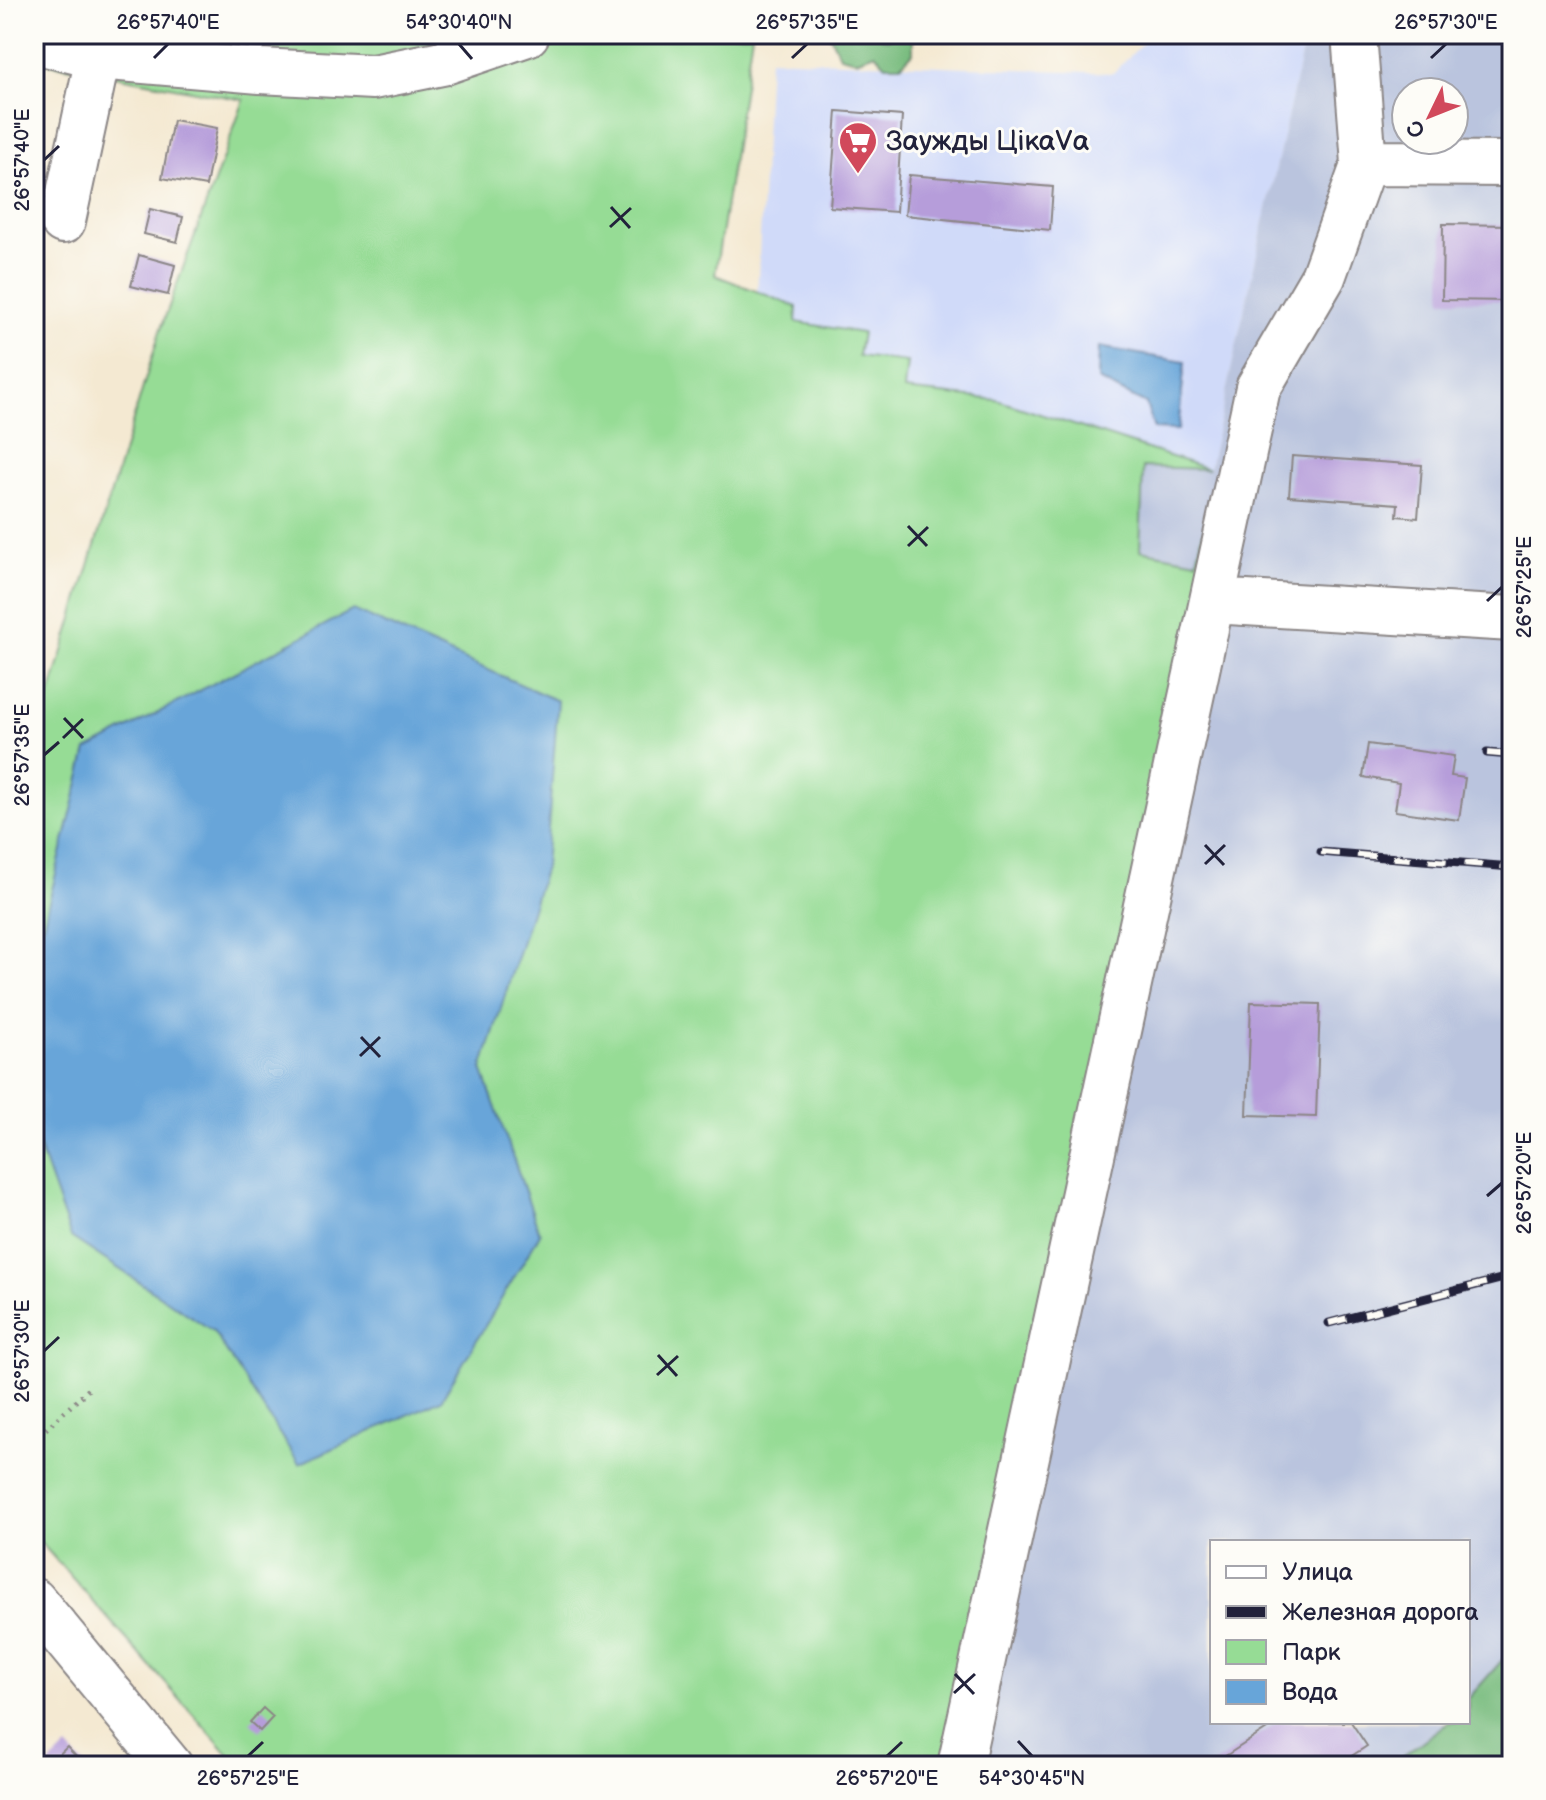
<svg xmlns="http://www.w3.org/2000/svg" width="1546" height="1800" viewBox="0 0 1546 1800" font-family="'Balsamiq Sans',sans-serif">
  <style>
    .built { fill: #d0daf9 }
    .industrial { fill: #bac4de; fill-rule: evenodd }
    .green { fill: #96dc95; stroke: #5c7f68; stroke-width: 2 }
    .forest { fill: #78bc7e; stroke: #4d6f5c; stroke-width: 2 }
    .water { fill: #67a5d9; stroke: #44648a; stroke-width: 2 }
    .building { fill: #b69dda }
    .lines { fill: none; stroke-linecap: round; stroke-linejoin: round }
    .minor-casing { stroke: #8b8686; stroke-width: 48 }
    .path { stroke: #8b8686; stroke-width: 5; stroke-dasharray: 2 6; stroke-linecap: butt }
    .minor { stroke: #fff; stroke-width: 44 }
    .rail-casing { stroke: #22223b; stroke-width: 9 }
    .rail { stroke: #fdfcf7; stroke-width: 6; stroke-dasharray: 18; stroke-linecap: butt }
    .ticks { fill: none; stroke: #22223b; stroke-width: 3 }
    .labels { text-anchor: middle; dominant-baseline: central; stroke-width: 6; stroke-linejoin: round; paint-order: stroke }
    .poi-label { font-size: 28px; fill: #22223b; stroke: #fdfcf7; text-anchor: start }
    .neatline { fill: none; stroke: #22223b; stroke-width: 3 }
    .ticks-label { font-size: 20px; text-anchor: middle; fill: #22223b }
  </style>
  <rect width="100%" height="100%" fill="#fdfcf7"/>
  <filter id="ink" filterUnits="userSpaceOnUse"><feTurbulence type="fractalNoise" baseFrequency=".0125" numOctaves="2"/><feDisplacementMap in="SourceGraphic" scale="16" xChannelSelector="R" yChannelSelector="G"/><feConvolveMatrix kernelMatrix="1 2 1 2 8 2 1 2 1" color-interpolation-filters="sRGB"/></filter>
  <filter id="wash" filterUnits="userSpaceOnUse"><feTurbulence type="fractalNoise" baseFrequency=".006" numOctaves="4" result="noise"/><feDisplacementMap in="SourceGraphic" scale="32" xChannelSelector="R" yChannelSelector="G"/><feGaussianBlur stdDeviation="1.8" result="paint"/><feColorMatrix in="noise" values="0 0 0 0 0 0 0 0 0 0 0 0 0 0 0 0 0 1.4 0 .05"/><feComposite in="paint" operator="in"/></filter>
  <g filter="url(#wash)">
    <rect width="100%" height="100%" fill="#f4e9d2"/>
    <path class="built" d="M1152 34H1306L1209 469 781 358 756 318 769 59 1113 73Z"/>
    <path class="industrial" d="M1306 34H1512V1694L1468 1722V1542H1212V1722H1467L1403 1766H938L1138 607 1143 466 1209 469ZM1406 92H1454V140H1406Z"/>
    <path class="green" d="M34 34H326L354 42 359 34H752L715 275 797 307 796 322 862 333 858 356 907 362 904 390 997 400 1209 469 1143 467 1140 550 1197 561 1208 510 1227 515 942 1766H239L34 1535V747L160 331 244 100 34 61Z"/>
    <path class="forest" d="M829 34H884L882 38 889 39 894 34H902L913 40V53L901 65H886L875 53 856 60 840 56Z
      M1512 1649V1766H1390L1448 1722H1468V1699Z"/>
    <path class="water" d="M1099 347 1185 362 1178 430 1154 429 1146 404 1098 380Z
      M353 610 558 701 545 867 482 1069 540 1234 441 1400 299 1464 213 1331 71 1237 34 1133V961L87 750Z"/>
    <g id="blocks">
      <path class="building" d="M837 111 902 116 896 212 830 207Z
        M173 120 217 128 206 186 162 178Z
        M909 175 1053 187 1050 230 905 215Z
        M150 209 183 217 177 242 144 234Z
        M1443 224 1512 225V301L1442 300Z
        M139 255 175 265 168 295 131 286Z
        M1292 456 1422 465 1418 518 1397 516 1398 504 1289 496Z
        M1368 744 1454 756 1451 776 1465 778 1459 820 1395 811 1399 783 1363 777Z
        M1251 1002 1320 1004 1316 1117 1247 1115Z
        M263 1708 273 1717 260 1731 250 1722Z
        M1278 1722H1351L1367 1746 1336 1766H1210Z
        M67 1747 85 1766H47Z"/>
    </g>
  </g>
  <g filter="url(#ink)">
    <use href="#blocks" fill-opacity="0" stroke="#8b8686" stroke-width="2"/>
    <g class="lines">
      <g class="minor-casing">
        <path id="minor" d="M34 41 98 57 260 71 373 77 442 63 527 34
          M1364 163 1512 164
          M63 221 98 57
          M1212 601 1512 619
          M34 1601 170 1766
          M960 1766 1258 388 1323 277 1364 163 1354 34"/>
      </g>
      <path class="path" d="M34 1440 90 1388"/>
      <use href="#minor" class="minor"/>
      <g class="rail-casing">
        <path id="rail" d="M1487 753 1512 755
          M1321 852 1512 867
          M1329 1323 1512 1276"/>
      </g>
      <use href="#rail" class="rail"/>
    </g>
  </g>
  <path class="ticks" d="M459 44 472 59M154 58 168 44M792 58 807 44M1431 58 1446 44M44 160 59 146M611 207 630 228M610 227 631 208M908 526 927 546M908 546 928 527M1487 601 1502 587M64 718 83 738M63 738 83 719M44 755 59 742M1205 845 1224 865M1205 864 1225 845M361 1037 380 1057M360 1056 380 1037M1487 1196 1502 1183M44 1351 59 1337M658 1355 677 1376M657 1375 678 1356M955 1674 974 1694M954 1693 975 1674M1018 1741 1032 1756M248 1756 263 1742M887 1756 902 1742"/>
  <defs>
    <g id="supermarket-pin" transform="scale(2)"><path d="M0 17L-7.5 6A9.5 9.5 0 1 1 7.5 6Z" fill="#d1495b" stroke="#fdfcf7"/><path d="M-6-5.5h2.5l.6 2H6L4.5 2H-2.5L-4.4-4H-6ZM-1.5 3.2a1.3 1.3 0 1 0 .1 0ZM3 3.2a1.3 1.3 0 1 0 .1 0Z" fill="#fff"/></g>
  </defs>
  <g fill-rule="evenodd">
    <use href="#supermarket-pin" x="858" y="141"/>
  </g>
  <g class="labels">
    <g class="poi-label">
      <text x="886" y="141">Заужды ЦікаVа</text>
    </g>
  </g>
  <rect width="1546" height="1800" fill="none" stroke="#fdfcf7" stroke-width="88"/>
  <rect x="1210" y="1540" width="260" height="184" fill="#fdfcf7" stroke="#a5a5ac" stroke-width="2"/>
  <rect x="1226" y="1566" width="40" height="12" fill="#ffffff" stroke="#a5a5ac" stroke-width="2"/>
  <text x="1282" y="1580" font-size="24" fill="#22223b">Улица</text>
  <rect x="1226" y="1606" width="40" height="12" fill="#22223b" stroke="#a5a5ac" stroke-width="2"/>
  <text x="1282" y="1620" font-size="24" fill="#22223b">Железная дорога</text>
  <rect x="1226" y="1640" width="40" height="24" fill="#96dc95" stroke="#a5a5ac" stroke-width="2"/>
  <text x="1282" y="1660" font-size="24" fill="#22223b">Парк</text>
  <rect x="1226" y="1680" width="40" height="24" fill="#67a5d9" stroke="#a5a5ac" stroke-width="2"/>
  <text x="1282" y="1700" font-size="24" fill="#22223b">Вода</text>
  <g transform="translate(1430 116) rotate(227)"><circle r="38" fill="#fdfcf7" stroke="#a5a5ac" stroke-width="2"/>
  <path d="M0-6L14 30L0 20L-14 30Z" fill="#d1495b"/>
  <text y="-12" font-size="22" font-weight="bold" text-anchor="middle" fill="#22223b">С</text>
  </g>
  <rect x="44" y="44" width="1458" height="1712" class="neatline"/>
  <g class="ticks-label">
    <text x="168" y="29">26°57'40"E</text>
    <text x="459" y="29">54°30'40"N</text>
    <text x="807" y="29">26°57'35"E</text>
    <text x="1446" y="29">26°57'30"E</text>
    <text transform="translate(22 160) rotate(-90)" y="7">26°57'40"E</text>
    <text transform="translate(1524 587) rotate(-90)" y="7">26°57'25"E</text>
    <text transform="translate(22 755) rotate(-90)" y="7">26°57'35"E</text>
    <text transform="translate(1524 1183) rotate(-90)" y="7">26°57'20"E</text>
    <text transform="translate(22 1351) rotate(-90)" y="7">26°57'30"E</text>
    <text x="248" y="1785">26°57'25"E</text>
    <text x="887" y="1785">26°57'20"E</text>
    <text x="1032" y="1785">54°30'45"N</text>
  </g>
</svg>
